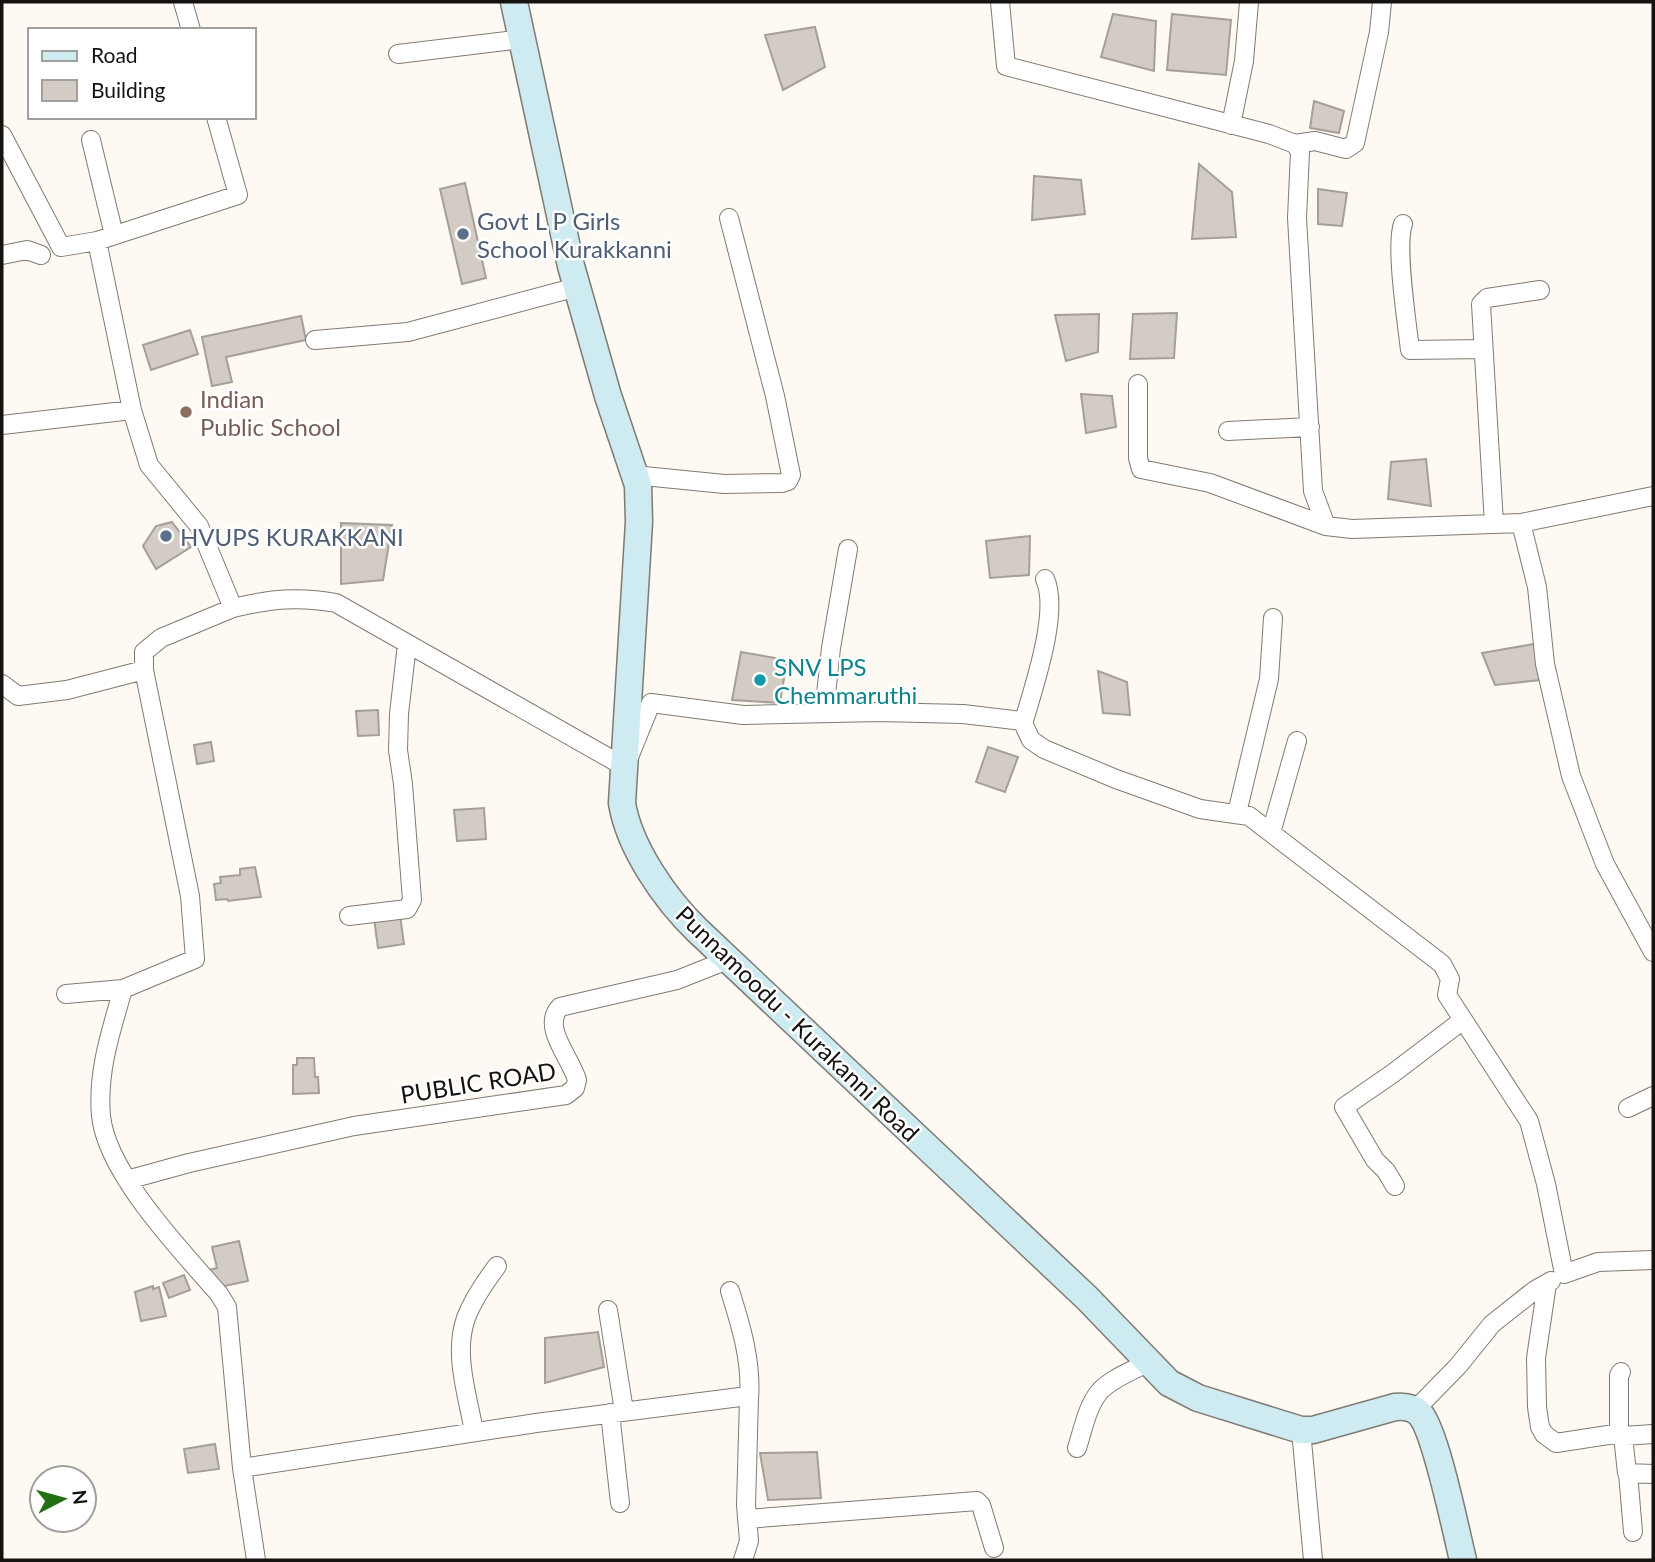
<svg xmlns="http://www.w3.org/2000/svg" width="1655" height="1562" viewBox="0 0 1655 1562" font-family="Lato,sans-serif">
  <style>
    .building { fill: #d3ccc5; stroke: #a69f98; stroke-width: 2 }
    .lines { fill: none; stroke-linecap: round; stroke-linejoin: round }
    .minor-casing { stroke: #807a73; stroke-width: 20 }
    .secondary-casing { stroke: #807a73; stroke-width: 29 }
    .minor { stroke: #fff; stroke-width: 18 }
    .secondary { stroke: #cdebf0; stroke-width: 26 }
    .service-dot { fill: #5c6f8a; stroke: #fff; stroke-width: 2.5 }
    .education-dot { fill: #8d6e63; stroke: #fff; stroke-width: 2.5 }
    .culture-dot { fill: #0f9aa8; stroke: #fff; stroke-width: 2.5 }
    .labels { text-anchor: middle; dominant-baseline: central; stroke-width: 5; stroke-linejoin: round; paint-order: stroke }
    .service-label { font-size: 24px; fill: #4e5e75; stroke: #fff; text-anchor: start }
    .education-label { font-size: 24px; fill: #785e54; stroke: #fff; text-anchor: start }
    .culture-label { font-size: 24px; fill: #0d838f; stroke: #fff; text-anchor: start }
    .street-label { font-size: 24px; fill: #151210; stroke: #fff }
  </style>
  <rect width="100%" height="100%" fill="#fff9f3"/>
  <path class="building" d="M1113 14 1156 21 1154 71 1101 57Z
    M1172 14 1231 20 1226 75 1167 70Z
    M815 27 825 67 783 90 765 35Z
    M1314 101 1344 111 1339 133 1310 128Z
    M1199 164 1232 192 1236 237 1192 239Z
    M1034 176 1081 180 1085 214 1032 220Z
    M465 183 486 278 462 284 440 189Z
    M1318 189 1347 193 1342 226 1318 224Z
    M1177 313 1174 358 1130 359 1133 314Z
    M1099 314 1098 352 1066 361 1055 315Z
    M301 316 306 340 226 357 232 382 212 386 202 337Z
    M190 330 198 354 151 370 143 345Z
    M1081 394 1112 396 1116 427 1086 433Z
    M1426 459 1431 506 1388 499 1391 462Z
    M172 522 191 547 156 569 143 546 156 526Z
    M341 523 392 525 383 580 341 584Z
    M1030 536 1029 575 990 578 986 541Z
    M1534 644 1541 680 1495 685 1482 653Z
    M741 652 787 660 780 703 732 700Z
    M1098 671 1127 682 1130 715 1103 713Z
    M378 710 379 735 358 736 356 711Z
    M211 742 214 761 197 764 194 745Z
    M988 747 1018 757 1005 792 976 782Z
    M484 808 486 839 457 841 454 810Z
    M255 867 261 897 228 901 227 899 216 900 214 884 221 883 220 877 240 875V869Z
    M400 915 404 944 378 948 374 918Z
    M297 1058H314L315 1077H318L319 1093 293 1094V1065H297Z
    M239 1241 248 1281 220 1287 209 1270 217 1268 212 1247Z
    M184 1275 190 1290 169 1298 163 1283Z
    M153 1286V1289L159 1287 166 1316 141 1321 135 1292Z
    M598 1332 604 1367 545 1383V1338Z
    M215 1444 219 1469 188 1473 184 1449Z
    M817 1452 821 1498 768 1500 760 1453Z"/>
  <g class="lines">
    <g class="minor-casing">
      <path id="minor" d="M183 2 191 30
        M1000 2 1006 66 1269 134 1295 144 1300 152 1297 218 1313 491 1326 526 1352 529 1521 523 1653 496
        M398 54 522 39
        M216 117 238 195 97 241 132 410 149 465 199 526 233 608C271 599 298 596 336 603L625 767 651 703 743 715 879 712 963 714 1022 721 1031 740 1044 749 1116 779 1200 809 1249 816 1442 964 1450 979 1447 995 1529 1121 1546 1184 1564 1274 1598 1262 1653 1260
        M1231 125 1244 61 1249 2
        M2 135 61 247 97 241
        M91 140 114 235
        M1295 144 1315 141 1346 149 1355 143 1379 32 1382 2
        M1403 224C1395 246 1407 323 1410 350L1482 349
        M2 255 27 250 41 255
        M315 340 408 332 577 287
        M1138 384V458L1141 469 1210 483 1326 526
        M2 425 132 410
        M1228 431 1310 427
        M634 475 724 484 782 483 788 481 791 475 775 396 729 218
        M1521 523 1537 587 1545 664 1571 776 1605 864 1653 952
        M1494 524 1481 304 1487 298 1540 290
        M233 608 161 638 144 652V670L190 896 195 959 123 989C111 1031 97 1072 101 1116 107 1174 182 1251 219 1294L227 1307 242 1468 256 1560
        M2 684 18 696 67 690 144 670
        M824 713 831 648 848 549
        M1023 724C1033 689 1060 612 1045 579
        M1237 813 1269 679 1273 618
        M1271 833 1297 741
        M349 916 407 909 412 900 403 784 398 750 399 714 407 644
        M66 994 123 989
        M1628 1108 1653 1096
        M127 1180 189 1163 354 1126 566 1095 575 1088 577 1080C571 1058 541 1027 560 1007L677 980 730 959
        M1395 1186 1386 1171 1375 1160 1344 1107 1392 1074 1463 1020
        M1547 1284 1536 1358 1537 1407 1540 1427 1544 1434 1556 1443 1621 1433 1623 1436 1653 1434
        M730 1291C741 1326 752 1362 749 1399
        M608 1310 624 1411
        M1415 1410 1458 1366 1492 1324 1535 1290 1551 1281
        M610 1413 620 1503
        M1301 1430 1313 1560
        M474 1432C468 1396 453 1354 466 1318 473 1299 485 1282 497 1266
        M1619 1433V1375L1621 1372
        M1623 1436 1627 1473 1653 1474
        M1077 1448C1083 1430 1087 1406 1100 1391 1112 1378 1133 1371 1148 1362
        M242 1468 536 1423 740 1397 749 1399 746 1505 749 1541 743 1560
        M1628 1473 1633 1532
        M747 1519 977 1501 981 1505 994 1548"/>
    </g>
    <g class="secondary-casing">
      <path id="secondary" d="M514 2 571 266 608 396 638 485 639 522 622 803C629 847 665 899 697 930L1087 1298 1169 1383 1198 1398 1301 1430H1313L1395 1407C1404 1406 1413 1407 1420 1414 1436 1432 1456 1532 1463 1560"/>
    </g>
    <use href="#minor" class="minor"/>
    <use href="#secondary" class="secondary"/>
  </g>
  <g class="service-dot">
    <circle cx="463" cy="234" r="7"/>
    <circle cx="166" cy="536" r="7"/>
  </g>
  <circle class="education-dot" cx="186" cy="412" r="7"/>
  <circle class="culture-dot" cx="760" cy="680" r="7"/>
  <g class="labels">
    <g class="service-label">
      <text x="477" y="220">Govt L P Girls<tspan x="477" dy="28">School Kurakkanni</tspan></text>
      <text x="180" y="536">HVUPS KURAKKANI</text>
    </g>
    <g class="education-label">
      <text x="200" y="398">Indian<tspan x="200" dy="28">Public School</tspan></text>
    </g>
    <g class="culture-label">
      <text x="774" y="666">SNV LPS<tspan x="774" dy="28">Chemmaruthi</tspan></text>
    </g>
    <g class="street-label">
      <text transform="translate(798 1023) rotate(44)">Punnamoodu - Kurakanni Road</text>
      <text transform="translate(478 1082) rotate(-9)">PUBLIC ROAD</text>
    </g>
  </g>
  <rect width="1655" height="1562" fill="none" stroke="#151210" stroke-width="7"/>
  <rect x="28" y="28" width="228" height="91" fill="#ffffff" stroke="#a1a09f" stroke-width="2"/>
  <rect x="42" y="51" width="35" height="10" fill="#cdebf0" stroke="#a1a09f" stroke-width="2"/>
  <text x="91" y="63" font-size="21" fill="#151210">Road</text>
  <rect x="42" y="80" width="35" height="21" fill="#d3ccc5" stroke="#a1a09f" stroke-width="2"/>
  <text x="91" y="98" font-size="21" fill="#151210">Building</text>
  <g transform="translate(63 1499) rotate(84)"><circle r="33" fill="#ffffff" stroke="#a1a09f" stroke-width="2"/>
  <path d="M0-5L12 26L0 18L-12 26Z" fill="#226f14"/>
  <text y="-10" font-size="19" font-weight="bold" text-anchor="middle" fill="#151210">N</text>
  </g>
</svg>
